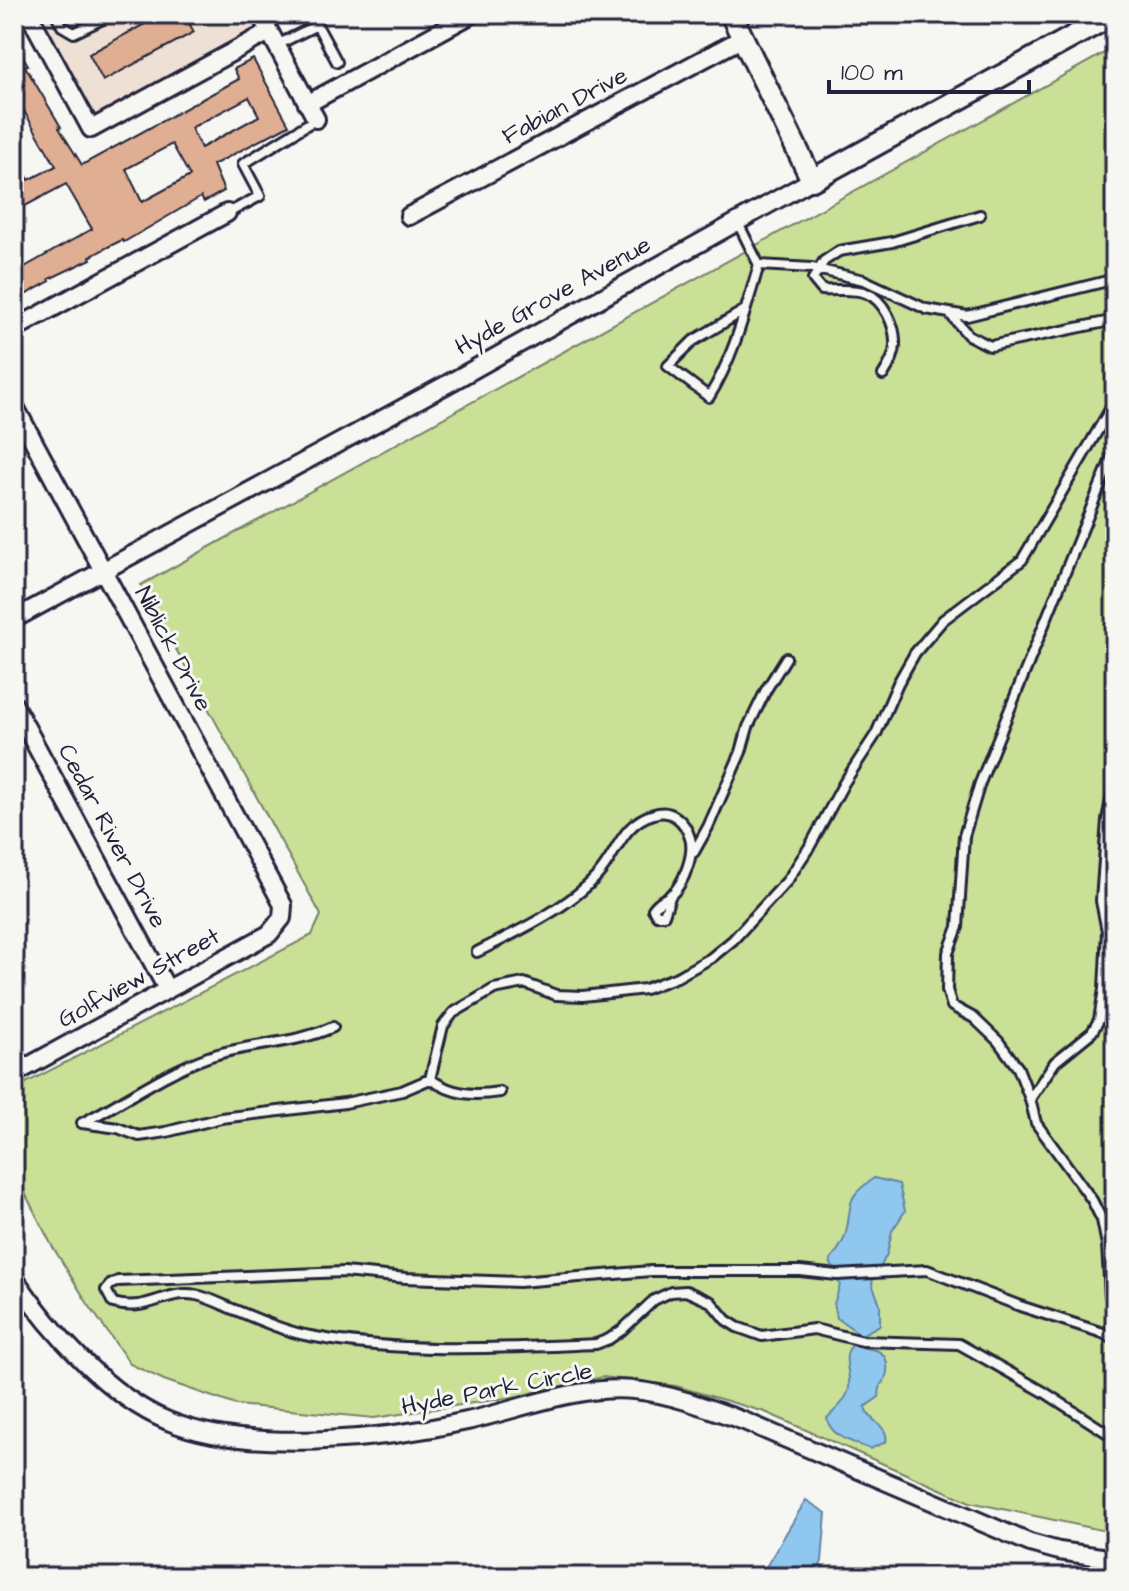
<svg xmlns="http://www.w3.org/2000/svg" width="1129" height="1591" viewBox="0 0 1129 1591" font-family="'Architects Daughter',sans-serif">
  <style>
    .built { fill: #efe0d5 }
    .green { fill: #c9e096; stroke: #768168; stroke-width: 2 }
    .water { fill: #90c7ee; stroke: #6485a6; stroke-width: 2 }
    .building { fill: #e0ae92; stroke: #22223b; stroke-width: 2; fill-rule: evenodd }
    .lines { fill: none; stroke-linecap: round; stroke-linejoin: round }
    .service-casing { stroke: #22223b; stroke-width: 14 }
    .minor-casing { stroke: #22223b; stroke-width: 22 }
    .tertiary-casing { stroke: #22223b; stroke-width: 26 }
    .service { stroke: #f6f6f2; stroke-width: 8 }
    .minor { stroke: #f6f6f2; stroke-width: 16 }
    .tertiary { stroke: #f6f6f2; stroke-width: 20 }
    .labels { text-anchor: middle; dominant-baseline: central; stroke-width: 6; stroke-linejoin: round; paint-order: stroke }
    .street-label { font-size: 24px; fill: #22223b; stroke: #f6f6f2 }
  </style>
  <rect width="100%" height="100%" fill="#f6f6f2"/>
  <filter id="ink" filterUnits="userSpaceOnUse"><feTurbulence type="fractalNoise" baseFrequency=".0125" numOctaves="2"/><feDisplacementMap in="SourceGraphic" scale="16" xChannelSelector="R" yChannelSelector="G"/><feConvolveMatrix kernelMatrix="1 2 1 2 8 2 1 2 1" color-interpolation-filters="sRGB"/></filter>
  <g filter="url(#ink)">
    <path class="built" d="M35 14H252L261 31 93 121Z"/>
    <path class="green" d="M1115 47V1533L970 1502 765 1412 676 1386 603 1377 513 1397 374 1418 236 1405 164 1380 130 1364 88 1304 51 1244 14 1172V1089L312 935 321 915 141 585Z"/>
    <path class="water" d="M874 1178 899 1184 905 1211 892 1231 887 1254 881 1266 875 1271 872 1284 880 1304V1325L863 1334 864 1348C869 1349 874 1349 878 1351 891 1357 889 1378 880 1386L879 1397 865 1407C868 1422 890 1425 886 1442L870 1449C853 1442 830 1437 827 1418 835 1410 844 1403 848 1392 854 1376 838 1355 854 1344L857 1332 837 1318 834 1304 840 1285 830 1261C836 1253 844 1243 846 1233 853 1202 844 1199 874 1178Z
      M806 1500 826 1513 822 1561 816 1577H760Z"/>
    <path class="building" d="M163 14H184L194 32 103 81 89 54Z
      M14 41 28 65 25 66 61 127 59 128 82 165 239 79 234 69 253 59 289 125 213 165 224 191 204 202 201 197 124 242 122 240 108 247 90 257 91 259 49 279 50 281 14 301V273L92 229 66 184 14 212V153L29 180 56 166 14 94ZM249 97 259 116 201 148 191 128ZM172 144 190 176 142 202 126 169Z"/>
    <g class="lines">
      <g class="service-casing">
        <path id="service" d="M56 14 62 26 74 33 113 14
          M277 45 317 25 337 62
          M228 213 260 196 243 164 316 119
          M738 223 759 265 812 268 864 280 926 309 967 316 1115 279
          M745 310 693 341 668 366 709 397C734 357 745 311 759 265
          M950 314 968 335 990 346 1115 320
          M883 375C889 366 895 356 895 345 896 326 884 300 866 293 854 288 835 291 822 290L813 279 824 261 839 251 892 242 980 215
          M694 852 708 827 741 752 748 727 766 690 786 658
          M477 952C515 933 568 908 597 876 617 855 621 823 654 814 671 808 685 821 690 838 695 853 684 883 672 894 665 900 660 899 653 909L657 915H664L671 894
          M500 1092C472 1096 454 1095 430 1079L443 1026 453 1013 494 989 524 983 556 995 583 996 645 989 677 977 711 958 733 940 787 881 810 846 844 783 876 734 898 683 915 653 943 620 1022 560 1115 401
          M1030 1099 1055 1062 1092 1032 1099 1020 1104 989 1107 931 1101 901 1107 820 1115 781
          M82 1123 118 1128 139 1136 166 1132 221 1118 345 1103 402 1091 430 1079
          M82 1123C124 1102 163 1073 208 1057 249 1043 293 1045 333 1027
          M1110 1296 1107 1245 1102 1220 1092 1200 1036 1123 1030 1099 1018 1068 998 1041 974 1018 952 1006 947 990 948 953 958 927 964 836 980 783 1115 449
          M1115 1340 1103 1333 1020 1306 927 1270 837 1275 800 1271H651L519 1282 406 1278 344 1272 118 1281 110 1285 106 1290 113 1303C149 1313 165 1289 196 1295 207 1297 219 1303 230 1308 256 1318 282 1331 310 1336 404 1354 501 1348 596 1344L609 1339 622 1330 654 1300 671 1292 686 1291 711 1302 726 1320 737 1327 762 1336 814 1329 863 1341 959 1344 1044 1392 1115 1438"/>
      </g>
      <g class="minor-casing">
        <path id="minor" d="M29 14 91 129 269 32
          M260 14 316 119
          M307 104 472 14
          M409 216 743 38
          M14 329 227 213
          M14 405 283 905 282 918 269 934 14 1074
          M14 619 451 382 812 180
          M14 705 167 989
          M14 1278C50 1330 107 1396 168 1421 248 1454 384 1440 467 1421 521 1409 578 1385 634 1390 672 1394 708 1408 744 1421L1030 1543 1059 1551 1115 1559"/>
      </g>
      <g class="tertiary-casing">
        <path id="tertiary" d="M731 14 812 180 1114 14"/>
      </g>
      <use href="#service" class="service"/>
      <use href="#minor" class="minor"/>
      <use href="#tertiary" class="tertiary"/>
    </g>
  </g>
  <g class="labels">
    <g class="street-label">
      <text transform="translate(565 106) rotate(-28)">Fabian Drive</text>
      <text transform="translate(553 296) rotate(-29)">Hyde Grove Avenue</text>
      <text transform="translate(173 649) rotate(62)">Niblick Drive</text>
      <text transform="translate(112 836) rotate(62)">Cedar River Drive</text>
      <text transform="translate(139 978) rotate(-29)">Golfview Street</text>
      <text transform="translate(497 1389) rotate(-11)">Hyde Park Circle</text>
    </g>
  </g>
  <rect width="1129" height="1591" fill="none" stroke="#f6f6f2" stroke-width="48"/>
  <rect x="24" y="24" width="1081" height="1543" fill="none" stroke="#22223b" stroke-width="3" filter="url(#ink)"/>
  <path d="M829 80v12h200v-12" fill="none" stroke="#22223b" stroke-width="4"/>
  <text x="841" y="80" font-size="24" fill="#22223b" stroke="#f6f6f2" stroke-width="6" paint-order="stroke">100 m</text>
</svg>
